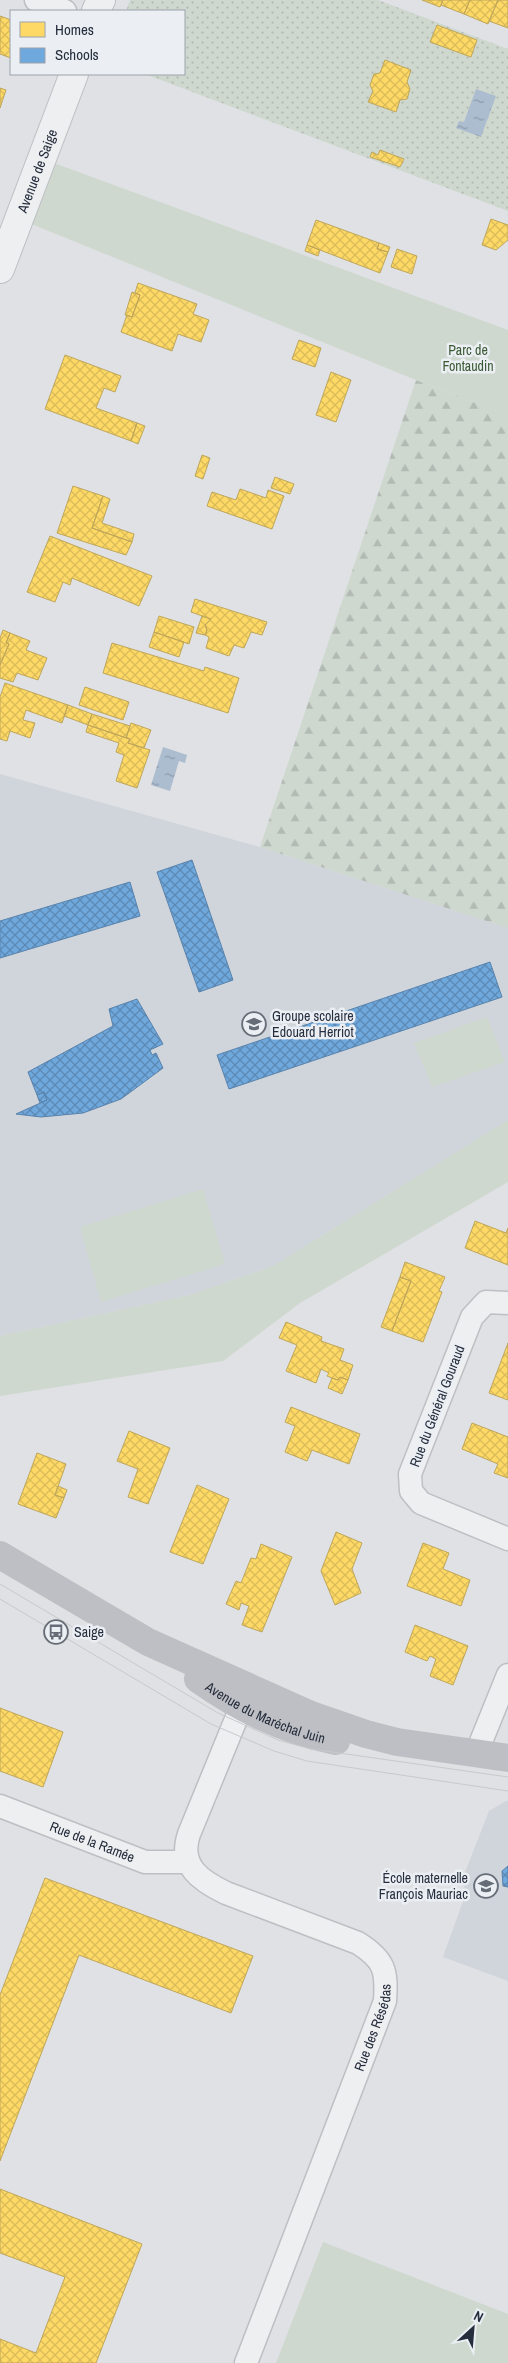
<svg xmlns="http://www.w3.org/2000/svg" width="508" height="2363" viewBox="0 0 508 2363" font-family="'Archivo Narrow',sans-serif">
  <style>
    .built { fill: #d0d4db }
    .grass { fill: url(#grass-dots) }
    .forest { fill: url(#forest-firs) }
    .park { fill: #cfd8cf }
    .water { fill: url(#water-ripples) }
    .homes { fill: url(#homes-cross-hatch); stroke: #bea65a }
    .schools { fill: url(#schools-cross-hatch); stroke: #5983ac }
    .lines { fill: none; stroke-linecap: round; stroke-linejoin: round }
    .minor-casing { stroke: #bdbfc2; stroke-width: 25 }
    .tertiary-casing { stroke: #bdbfc2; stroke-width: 30 }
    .minor { stroke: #eeeff1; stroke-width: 22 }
    .tertiary { stroke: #eeeff1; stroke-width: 28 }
    .secondary { stroke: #bdbfc4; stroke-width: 28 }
    .tram { stroke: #c7c9cc; stroke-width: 1 }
    .labels { text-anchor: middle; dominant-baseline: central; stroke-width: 5; stroke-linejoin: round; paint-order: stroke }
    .street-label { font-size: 14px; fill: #262e3d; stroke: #ebeff4 }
    .park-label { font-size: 14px; fill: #3a5933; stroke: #ebeff4 }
    .poi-label { font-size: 14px; fill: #262e3d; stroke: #ebeff4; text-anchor: start }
  </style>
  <defs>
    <pattern id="grass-dots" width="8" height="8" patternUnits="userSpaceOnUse" patternTransform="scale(1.25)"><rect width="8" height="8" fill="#cfd8cf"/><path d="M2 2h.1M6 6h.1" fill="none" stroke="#b2bab3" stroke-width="1.8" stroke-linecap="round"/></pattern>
    <pattern id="forest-firs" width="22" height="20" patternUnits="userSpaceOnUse" patternTransform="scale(1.25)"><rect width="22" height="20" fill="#cfd8cf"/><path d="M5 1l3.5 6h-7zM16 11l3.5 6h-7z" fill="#b2bab3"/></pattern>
    <pattern id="water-ripples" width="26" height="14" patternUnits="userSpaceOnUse" patternTransform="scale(1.25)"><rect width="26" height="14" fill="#acbdd0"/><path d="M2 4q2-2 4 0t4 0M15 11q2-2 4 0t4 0" fill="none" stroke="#8c9aaa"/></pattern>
    <pattern id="homes-cross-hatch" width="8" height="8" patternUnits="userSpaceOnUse" patternTransform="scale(1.25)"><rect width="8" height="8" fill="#ffd966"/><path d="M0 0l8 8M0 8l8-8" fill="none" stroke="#dabb59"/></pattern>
    <pattern id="schools-cross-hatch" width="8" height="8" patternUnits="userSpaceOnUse" patternTransform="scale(1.25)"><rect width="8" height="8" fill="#6fa8dc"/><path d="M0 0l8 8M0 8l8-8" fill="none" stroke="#5b89b4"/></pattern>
  </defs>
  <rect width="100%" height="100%" fill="#dfe1e4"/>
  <path class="built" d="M0 774 260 847 508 928V1120L273 1266 190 1295 0 1336Z
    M506 1801H508V1981L443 1957 466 1893 462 1880 489 1811Z"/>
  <path class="grass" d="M130 0H378L508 49V211L145 74H184V11H126Z"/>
  <path class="forest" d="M416 380 508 415V928L260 847Z"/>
  <path class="park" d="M43 159 508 330V415L416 380 19 219Z
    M487 1017 505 1062 432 1087 414 1043Z
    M508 1120V1182L300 1303 223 1361 0 1396V1336L190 1295 273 1266Z
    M203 1189 225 1264 101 1302 80 1227Z
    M323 2242 508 2314V2363H276Z"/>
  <path class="water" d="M476 89 496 96 481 137 456 128 459 121 464 122Z
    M163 747 187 755 185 763 179 761 170 791 151 785Z"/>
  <path class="homes" d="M422 0H443L440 7Z
    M443 0H470L464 14 441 5Z
    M470 0H498L488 24 464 14Z
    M498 0H508V28L489 21Z
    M0 16 11 20V58L0 54Z
    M437 25 477 40 471 57 430 42Z
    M385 60 411 70 407 82 410 89 407 99 400 100 396 112 368 102 373 91 370 85 374 74 380 73Z
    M0 88 6 90 0 108Z
    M380 150 404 159 400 167 370 157 372 152 378 155Z
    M491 219 508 225V240L496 250 482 245Z
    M316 220 379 243 377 249 388 252 380 273 307 245Z
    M379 243 390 247 388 252 377 249Z
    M307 245 320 250 318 256 305 251Z
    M397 249 417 256 412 274 391 267Z
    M138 283 197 304 193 314 209 320 201 342 178 334 172 351 121 332 127 315 132 317 140 295 135 293Z
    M132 292 140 295 132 317 125 315Z
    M299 340 321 348 315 367 292 359Z
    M65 355 121 376 115 392 104 388 96 408 137 423 131 441 45 409Z
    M331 372 351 380 336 422 316 415Z
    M137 423 145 426 138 444 131 441Z
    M202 455 210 458 203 479 195 476Z
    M275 477 294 484 290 494 271 488Z
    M73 486 103 496 92 528 132 542 126 555 57 533Z
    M240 489 266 498 268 490 284 496 272 529 207 506 212 492 236 500Z
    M103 496 110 499 102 523 134 534 132 542 92 528Z
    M50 536 152 576 139 606 72 578 70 585 63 582 55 602 27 592Z
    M195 599 267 622 262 635 251 632 244 648 234 645 229 656 206 648 209 637 205 635 207 630 205 625 211 619 191 612Z
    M159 616 194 627 189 644 154 632Z
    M202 616 211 619 205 625 207 630 205 635 196 633Z
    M3 630 10 633 6 643 9 644 0 665V638Z
    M154 632 184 642 179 657 149 647Z
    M10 633 30 641 26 650 47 658 38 680 17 673 13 682 0 678V665L9 644 6 643Z
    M112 643 204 671 205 667 239 678 228 713 103 673Z
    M5 683 68 705 62 723 26 710 23 720 35 723 30 738 10 731 7 741 0 739V697Z
    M85 687 129 702 123 720 79 705Z
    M68 705 92 714 88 725 64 716Z
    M92 714 130 726 126 738 88 725Z
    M131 723 151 730 144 748 128 743 130 739 126 738Z
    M88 725 130 739 128 743 150 750 137 788 116 781 124 755 116 752 119 743 86 732Z
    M475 1221 506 1233 508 1228V1265L465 1248Z
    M405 1262 445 1277 439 1291 442 1292 423 1342 392 1331 411 1281 400 1277Z
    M400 1277 411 1281 392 1331 381 1327Z
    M286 1322 322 1337 321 1341 344 1349 340 1360 353 1365 348 1380 340 1377 338 1380 332 1378 327 1376 329 1373 321 1369 316 1383 286 1371 297 1345 279 1338Z
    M508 1343V1400L489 1393Z
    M340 1377 348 1380 342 1394 328 1388 332 1378 338 1380Z
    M291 1407 360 1434 349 1464 312 1450 307 1461 285 1452 295 1426 285 1422Z
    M472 1423 508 1437V1478L494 1473 498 1464 462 1449Z
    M129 1431 170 1448 148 1504 128 1497 138 1469 117 1461Z
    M37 1453 66 1464 55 1495 64 1498 56 1518 18 1504Z
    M197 1485 229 1499 203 1564 170 1552Z
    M58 1486 67 1490 64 1498 55 1495Z
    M336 1532 362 1543 352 1569 361 1593 335 1605 321 1571Z
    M423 1543 449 1553 443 1569 470 1580 461 1606 407 1586Z
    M261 1544 292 1557 262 1632 242 1625 249 1606 241 1603 239 1610 226 1604 236 1581 241 1583 251 1558 256 1559Z
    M415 1625 468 1646 453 1685 430 1676 436 1659 430 1656 427 1661 405 1652Z
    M0 1708 63 1732 43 1787 0 1771Z
    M45 1878 253 1956 231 2013 79 1955 0 2161V1995Z
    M0 2189 142 2244 96 2363H0V2339L36 2353 65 2277 0 2253Z"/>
  <path class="schools" d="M192 860 233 980 199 992 157 872Z
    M130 882 140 916 0 958V921Z
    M490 962 502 997 229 1089 217 1055Z
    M137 999 163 1044 150 1050 152 1055 156 1053 163 1068 121 1099 83 1113 41 1117 16 1114 47 1100 44 1092 37 1095 28 1072 113 1026 109 1009Z
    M44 1092 47 1100 40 1103 37 1095Z
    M508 1866V1887L503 1886 502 1871Z"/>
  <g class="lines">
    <g class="minor-casing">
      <g id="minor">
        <path d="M36 0 65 11"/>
        <path d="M508 1303 486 1302 472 1317 410 1474 411 1491 421 1503 508 1539"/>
        <path d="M476 1754 508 1675"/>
        <path id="s1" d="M0 1806 145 1862H188"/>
        <path id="s2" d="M246 2363 385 2001C387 1971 385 1960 358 1943L226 1893C201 1881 178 1866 189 1834L248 1690"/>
      </g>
    </g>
    <g class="tertiary-casing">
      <g id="tertiary">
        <path d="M96 11 101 0"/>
        <path id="s3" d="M0 269 74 74"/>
      </g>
    </g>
    <use href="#minor" class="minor"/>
    <use href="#tertiary" class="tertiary"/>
    <g class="secondary">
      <path d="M0 1555 148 1642 311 1715 366 1734 397 1742 508 1758"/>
      <path id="s4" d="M198 1679C239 1708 285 1731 336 1741"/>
    </g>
    <path class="tram" d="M0 1584 218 1713 278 1740 311 1749 508 1777
      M0 1599 211 1724 274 1751 307 1761 508 1791"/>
  </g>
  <defs>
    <g id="school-ring" transform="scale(1.25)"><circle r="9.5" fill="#ebeff4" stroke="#676d77" stroke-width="1.5"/><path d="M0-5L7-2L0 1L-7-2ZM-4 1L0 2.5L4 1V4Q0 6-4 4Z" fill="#676d77"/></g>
    <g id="bus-ring" transform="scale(1.25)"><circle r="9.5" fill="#ebeff4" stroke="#676d77" stroke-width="1.5"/><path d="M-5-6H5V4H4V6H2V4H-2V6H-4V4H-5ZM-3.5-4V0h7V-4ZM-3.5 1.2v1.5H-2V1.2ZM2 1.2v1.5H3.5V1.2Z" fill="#676d77"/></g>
  </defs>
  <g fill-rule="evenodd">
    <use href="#school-ring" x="254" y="1024"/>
    <use href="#bus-ring" x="56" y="1632"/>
    <use href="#school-ring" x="486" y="1886"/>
  </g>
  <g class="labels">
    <g class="street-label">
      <text stroke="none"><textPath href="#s3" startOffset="105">Avenue de Saige</textPath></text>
      <text transform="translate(437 1406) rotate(-69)">Rue du Général Gouraud</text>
      <text stroke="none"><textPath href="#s4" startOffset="76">Avenue du Maréchal Juin</textPath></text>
      <text stroke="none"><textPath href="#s1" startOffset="99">Rue de la Ramée</textPath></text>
      <text stroke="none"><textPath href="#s2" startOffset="359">Rue des Résédas</textPath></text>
    </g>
    <g class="park-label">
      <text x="468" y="350">Parc de<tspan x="468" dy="16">Fontaudin</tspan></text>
    </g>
    <g class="poi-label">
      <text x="272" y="1016">Groupe scolaire<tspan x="272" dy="16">Edouard Herriot</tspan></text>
      <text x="74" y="1632">Saige</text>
      <text x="468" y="1878" text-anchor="end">École maternelle<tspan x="468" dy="16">François Mauriac</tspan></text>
    </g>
  </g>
  <rect x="10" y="10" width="175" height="65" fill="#ebeff4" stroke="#9ca2ab"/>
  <rect x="20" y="22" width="25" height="15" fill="#ffd966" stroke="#9ca2ab"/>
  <text x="55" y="35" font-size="15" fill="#262e3d">Homes</text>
  <rect x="20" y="48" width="25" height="15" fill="#6fa8dc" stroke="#9ca2ab"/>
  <text x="55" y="60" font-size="15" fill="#262e3d">Schools</text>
  <g transform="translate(473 2328) rotate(26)" stroke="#ebeff4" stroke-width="4" paint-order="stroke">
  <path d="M0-4L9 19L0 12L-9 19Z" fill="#262e3d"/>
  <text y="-8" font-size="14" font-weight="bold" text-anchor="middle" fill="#262e3d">N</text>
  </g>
</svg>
